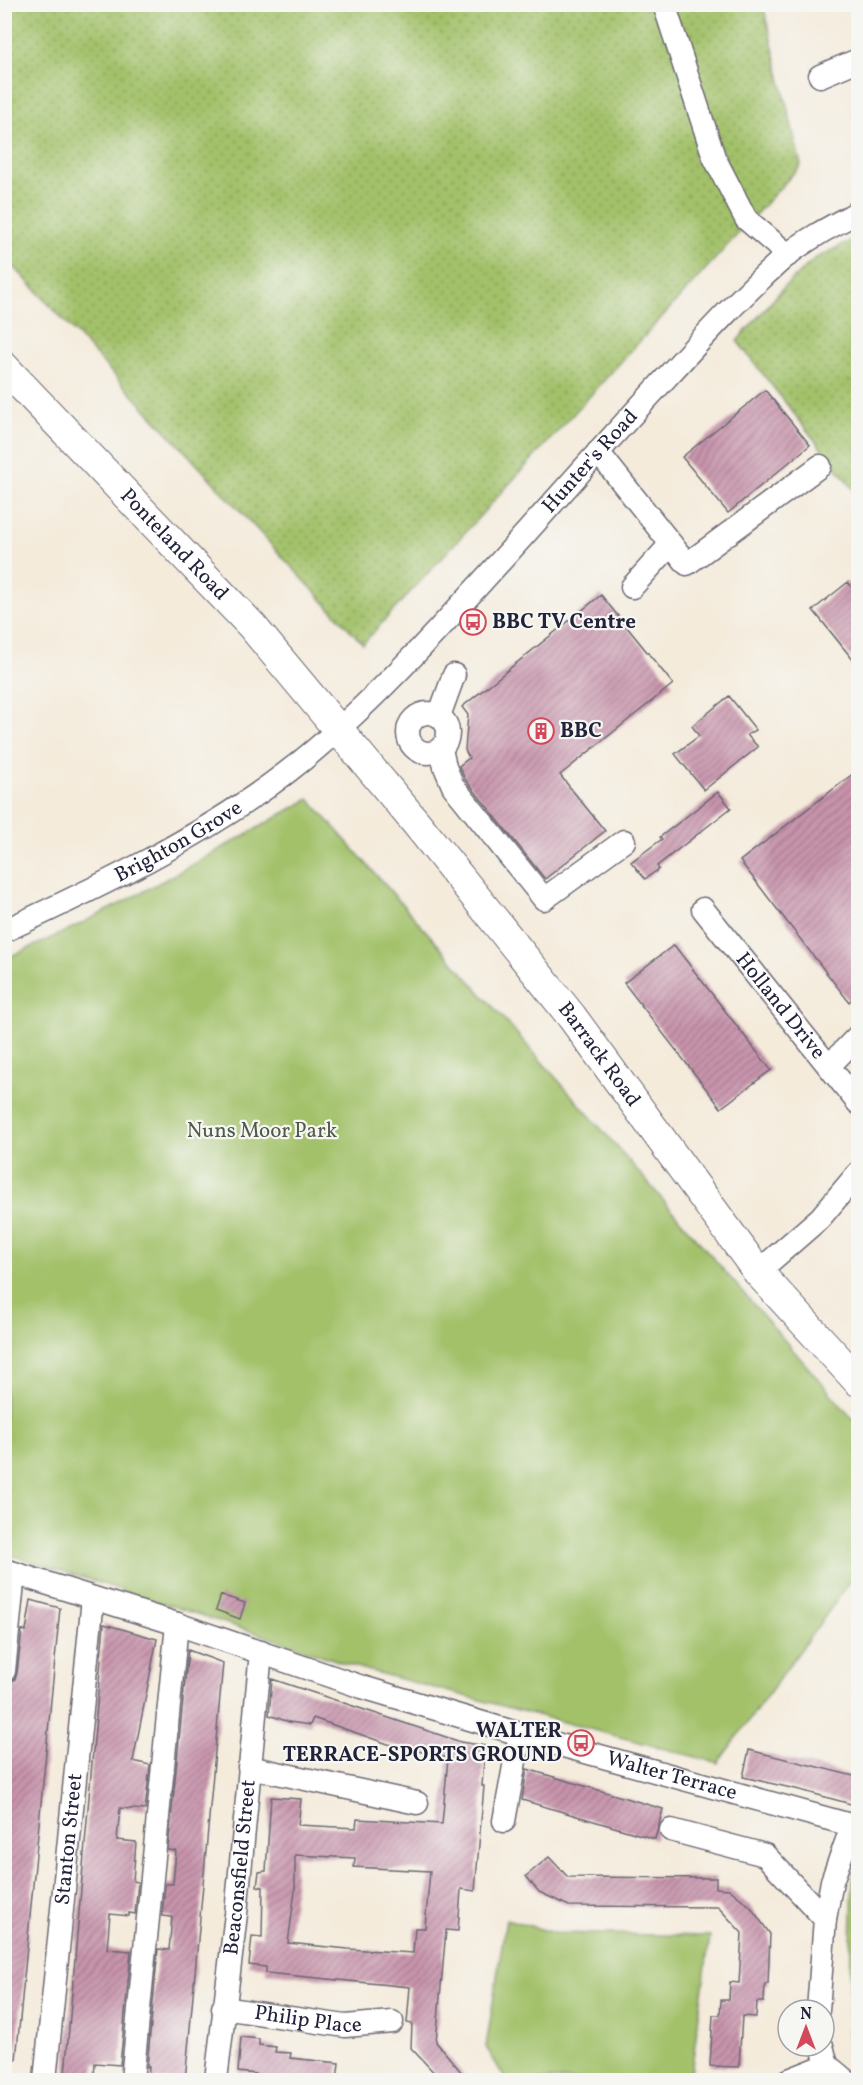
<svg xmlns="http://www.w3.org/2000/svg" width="863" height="2085" viewBox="0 0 863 2085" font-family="Vollkorn,serif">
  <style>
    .grass { fill: url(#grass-dots); stroke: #627252; stroke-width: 1.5 }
    .park { fill: #a2c169; stroke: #627252; stroke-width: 1.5 }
    .building { fill: url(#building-hatch); fill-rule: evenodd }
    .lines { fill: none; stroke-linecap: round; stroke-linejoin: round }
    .minor-casing { stroke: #6c6873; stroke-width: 25 }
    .major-casing { stroke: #6c6873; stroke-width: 32 }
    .minor { stroke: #fff; stroke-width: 22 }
    .major { stroke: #fff; stroke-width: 30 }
    .labels { text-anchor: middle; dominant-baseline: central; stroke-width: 4.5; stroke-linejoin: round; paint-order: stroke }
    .street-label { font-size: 21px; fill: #22223b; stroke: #f6f6f2 }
    .poi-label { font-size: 21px; font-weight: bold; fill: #22223b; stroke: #f6f6f2; text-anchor: start }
    .park-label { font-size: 21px; fill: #4f5a4b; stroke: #f6f6f2 }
  </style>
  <defs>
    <pattern id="grass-dots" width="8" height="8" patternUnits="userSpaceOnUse" patternTransform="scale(1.5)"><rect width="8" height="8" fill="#a2c169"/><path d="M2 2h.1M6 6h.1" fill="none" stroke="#849c58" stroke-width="1.8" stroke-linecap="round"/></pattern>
    <pattern id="building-hatch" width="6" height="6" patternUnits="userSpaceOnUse" patternTransform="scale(1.5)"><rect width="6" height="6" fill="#c894ac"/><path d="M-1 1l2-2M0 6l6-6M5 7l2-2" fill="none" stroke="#a2788d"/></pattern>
  </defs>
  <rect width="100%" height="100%" fill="#f6f6f2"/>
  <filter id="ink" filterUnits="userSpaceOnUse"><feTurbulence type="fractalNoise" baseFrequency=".0167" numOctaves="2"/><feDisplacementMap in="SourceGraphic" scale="12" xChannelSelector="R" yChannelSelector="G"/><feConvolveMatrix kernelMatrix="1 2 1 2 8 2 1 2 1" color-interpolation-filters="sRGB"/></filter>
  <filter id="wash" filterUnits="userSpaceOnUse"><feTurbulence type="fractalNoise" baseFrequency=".008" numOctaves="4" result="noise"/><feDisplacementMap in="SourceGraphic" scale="24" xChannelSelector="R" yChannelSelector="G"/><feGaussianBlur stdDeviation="1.35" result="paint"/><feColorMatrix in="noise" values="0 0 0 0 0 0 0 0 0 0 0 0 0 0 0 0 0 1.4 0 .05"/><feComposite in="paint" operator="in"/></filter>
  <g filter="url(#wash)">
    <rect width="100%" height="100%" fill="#f4ebdb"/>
    <path class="grass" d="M5 5H763L801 165 363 644 5 257Z
      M852 240 858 249V486L854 490 737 341 785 286 814 259Z"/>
    <path class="park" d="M309 799 604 1132 858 1425V1571L718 1763 359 1668 250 1631 5 1553 4 959C110 914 209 855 309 799Z
      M853 1871H858V2062L848 2061Z
      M506 1919 555 1933 710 1936 690 2080H506L486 2047Z"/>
    <g id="blocks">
      <path class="building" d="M765 390 810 445 728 513 682 457Z
        M848 582 858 596V666L813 610Z
        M601 595 673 684 560 775 605 831 545 879 465 779 459 766 469 758 465 750 468 715 462 707Z
        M729 696 756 730 747 735 758 747 704 790 675 754 699 736 692 726Z
        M858 770V994L849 1002 740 861Z
        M718 792 731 808 657 866 659 869 645 879 631 862 662 839 660 837Z
        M674 945 771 1070 721 1108 624 983Z
        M221 1595 245 1603 240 1619 216 1610Z
        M31 1600 60 1608 16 2060 4 2059V1723L8 1684 15 1679 17 1673 22 1630 26 1631Z
        M104 1624 157 1639 133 1761 150 1765 145 1810 120 1808 117 1840 136 1842 133 1881 138 1882 135 1914 129 1913V1916L110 1914 107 1949 131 1951 120 2065 95 2063 94 2076 65 2074Z
        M188 1650 223 1663 190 2028 185 2080H148L149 2067H147L158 1949 169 1950 172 1917 162 1916 165 1884H173L176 1851 168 1850Z
        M272 1679 461 1742 485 1746 482 1786H484L475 1891 461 1889 458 1931 446 1930 436 2042 468 2080H441L411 2048 412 2024 407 2023 410 1987 266 1973V1967L249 1965 252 1936 262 1937 263 1887 257 1886 259 1872 266 1871 271 1797 301 1799 298 1825 356 1828 357 1819 442 1824 448 1758 388 1744 313 1718 310 1725 289 1722 269 1715ZM295 1855 355 1858 354 1867 430 1871 425 1928H415L413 1953 348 1949 288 1943 295 1891Z
        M749 1750 858 1777V1806L800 1790 743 1777Z
        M527 1769 663 1809 655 1839 522 1800Z
        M549 1857 568 1877 716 1878V1888L729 1889 750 1906 770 1934 768 1984H765L764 2002H757L756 2017 742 2016 739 2067 710 2066 713 2015H720L721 2000H729L730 1982 739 1983 742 1933 718 1907 569 1906 539 1892 526 1876Z
        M241 2037 259 2039V2045L276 2047 275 2052 291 2053 290 2058 339 2063 337 2080H255L256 2074 238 2072Z"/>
    </g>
  </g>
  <g filter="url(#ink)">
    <use href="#blocks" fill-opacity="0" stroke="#6c6873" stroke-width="1.5"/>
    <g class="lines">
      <g class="minor-casing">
        <g id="minor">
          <path d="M664 4 714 157 746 219 788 255"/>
          <path d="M820 76 858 60"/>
          <path d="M598 452 687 564 820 466"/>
          <path d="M632 587 671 544"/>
          <circle cx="428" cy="733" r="20"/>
          <path d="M439 716 454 675"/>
          <path d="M441 749 445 767 453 786 544 899 624 841"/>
          <path id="s1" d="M703 909 858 1103"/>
          <path id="s2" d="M4 931C99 887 203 837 286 773 332 738 375 696 415 654 497 568 574 477 655 390 697 344 739 297 786 256 808 238 834 225 858 212"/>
          <path d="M829 1066 858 1036"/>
          <path d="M758 1272 820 1218 858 1173"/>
          <path id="s3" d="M4 1570 177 1624 362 1687 520 1734 858 1827"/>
          <path d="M4 1671 14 1573"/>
          <path d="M249 1767 417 1803"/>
          <path d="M504 1821 520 1734"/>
          <path d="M671 1830 765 1855 825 1919"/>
          <path id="s4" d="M223 2008 345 2026 392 2022"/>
          <path d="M818 2010 825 1919 832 1881 852 1826"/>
          <path d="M822 2046 827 2065 845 2080"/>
          <path id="s5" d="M45 2080 93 1598"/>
          <path d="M132 2080 177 1624"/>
          <path id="s6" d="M216 2080 236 1914 261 1652"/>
          <path d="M789 2080 827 2065"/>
        </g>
      </g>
      <g class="major-casing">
        <g id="major">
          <path id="s7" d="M4 367 252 626 417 824 572 1017 758 1272 858 1381"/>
        </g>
      </g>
      <use href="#minor" class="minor"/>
      <use href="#major" class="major"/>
    </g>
  </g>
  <defs>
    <g id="bus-ring" transform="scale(1.35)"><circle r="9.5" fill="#f6f6f2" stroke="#d1495b" stroke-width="1.5"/><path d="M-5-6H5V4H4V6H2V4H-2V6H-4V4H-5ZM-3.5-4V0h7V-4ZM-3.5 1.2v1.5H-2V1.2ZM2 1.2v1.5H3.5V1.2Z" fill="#d1495b"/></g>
    <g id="building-ring" transform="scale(1.35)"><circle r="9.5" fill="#f6f6f2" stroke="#d1495b" stroke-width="1.5"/><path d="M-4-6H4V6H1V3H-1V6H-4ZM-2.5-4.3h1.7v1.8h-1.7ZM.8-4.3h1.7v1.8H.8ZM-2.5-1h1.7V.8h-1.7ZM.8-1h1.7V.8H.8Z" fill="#d1495b"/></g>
  </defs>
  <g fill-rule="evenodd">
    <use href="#bus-ring" x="473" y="622"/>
    <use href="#building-ring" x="541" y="731"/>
    <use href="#bus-ring" x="581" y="1743"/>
  </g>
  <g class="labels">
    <g class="street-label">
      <text stroke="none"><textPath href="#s2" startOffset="760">Hunter's Road</textPath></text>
      <text stroke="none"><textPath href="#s7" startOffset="246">Ponteland Road</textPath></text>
      <text stroke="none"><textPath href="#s2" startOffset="196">Brighton Grove</textPath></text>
      <text stroke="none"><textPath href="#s1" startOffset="124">Holland Drive</textPath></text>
      <text stroke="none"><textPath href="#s7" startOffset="910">Barrack Road</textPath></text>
      <text stroke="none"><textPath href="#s3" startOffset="699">Walter Terrace</textPath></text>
      <text stroke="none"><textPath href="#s5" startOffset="242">Stanton Street</textPath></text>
      <text stroke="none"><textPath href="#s6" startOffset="214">Beaconsfield Street</textPath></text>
      <text stroke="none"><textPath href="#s4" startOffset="86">Philip Place</textPath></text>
    </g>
    <g class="poi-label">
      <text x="492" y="622">BBC TV Centre</text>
      <text x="560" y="731">BBC</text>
      <text x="562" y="1731" text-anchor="end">WALTER<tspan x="562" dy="24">TERRACE-SPORTS GROUND</tspan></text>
    </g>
    <g class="park-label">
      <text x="262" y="1131">Nuns Moor Park</text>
    </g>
  </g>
  <rect width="863" height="2085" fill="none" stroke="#f6f6f2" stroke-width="24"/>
  <g transform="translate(806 2028)"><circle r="28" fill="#f6f6f2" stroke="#a1a1a9" stroke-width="1.5"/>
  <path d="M0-4.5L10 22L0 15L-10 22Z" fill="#d1495b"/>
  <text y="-9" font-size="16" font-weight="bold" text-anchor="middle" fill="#22223b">N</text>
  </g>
</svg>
